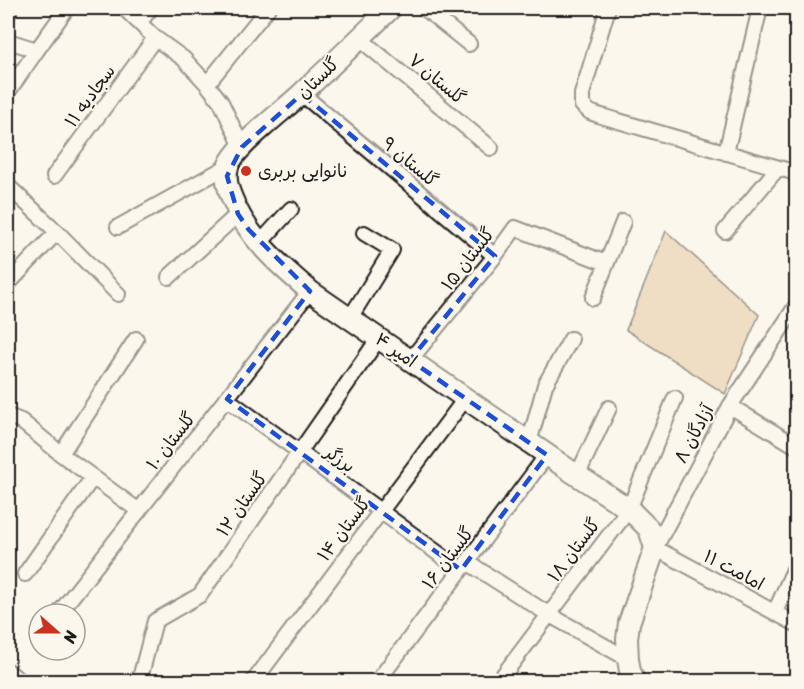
<svg xmlns="http://www.w3.org/2000/svg" width="804" height="689" viewBox="0 0 804 689" font-family="Sriracha,'Playpen Sans Arabic',sans-serif">
  <style>
    .building { fill: #dfbe91; stroke: #1c1c1c; stroke-width: 1.5 }
    .lines { fill: none; stroke-linecap: round; stroke-linejoin: round }
    .street-casing { stroke: #1c1c1c; stroke-width: 18 }
    .secondary-casing { stroke: #1c1c1c; stroke-width: 24 }
    .street { stroke: #fbf7ec; stroke-width: 14 }
    .secondary { stroke: #fbf7ec; stroke-width: 20 }
    .marked { fill: none; stroke: #1d4ed8; stroke-width: 4.5; stroke-dasharray: 12 8; stroke-linejoin: round }
    .poi-dot { fill: #c8321e; stroke: #fbf7ec; stroke-width: 2 }
    .labels { text-anchor: middle; dominant-baseline: central; stroke-width: 4.5; stroke-linejoin: round; paint-order: stroke }
    .street-label { font-size: 18px; fill: #1c1c1c; stroke: #fbf7ec }
    .poi-label { font-size: 18px; fill: #1c1c1c; stroke: #fbf7ec; text-anchor: start }
  </style>
  <rect width="100%" height="100%" fill="#fbf7ec"/>
  <filter id="ink" filterUnits="userSpaceOnUse"><feTurbulence type="fractalNoise" baseFrequency=".0167" numOctaves="2"/><feDisplacementMap in="SourceGraphic" scale="12" xChannelSelector="R" yChannelSelector="G"/><feConvolveMatrix kernelMatrix="1 2 1 2 8 2 1 2 1" color-interpolation-filters="sRGB"/></filter>
  <g filter="url(#ink)">
    <path class="building" d="M666 231 759 315 725 394 626 330Z"/>
    <g class="lines">
      <g class="street-casing">
        <path id="street" d="M124 8 155 38 184 59 207 84 221 102 242 147
          M424 8 469 44
          M608 8 582 94V105L590 112 598 115 796 173
          M8 14 10 8
          M140 22 151 8
          M359 38 491 148
          M8 41 37 50 67 8
          M207 84 268 8
          M8 92 37 50
          M302 94 495 256
          M726 153 760 8
          M54 176 155 38
          M8 186 57 232 118 294
          M118 227 228 166
          M725 231 778 168
          M259 244 291 209
          M169 277 238 214
          M8 284 57 232
          M593 298 623 222
          M350 318 392 250 364 233
          M410 360 495 256 515 228 606 263
          M227 399 461 570
          M730 406 796 306
          M8 418 11 417 21 421 61 454 139 511
          M529 443 545 385 571 339
          M796 446 730 406 655 548 796 624
          M61 454 136 339
          M577 476 609 408
          M467 562 548 614 628 659
          M25 574 93 477
          M60 612 310 291
          M775 612 796 565
          M8 671 21 682
          M139 682 155 621 200 595 379 338
          M253 682 465 399
          M377 682 547 455
          M498 682 629 509 675 398"/>
      </g>
      <g class="secondary-casing">
        <path id="secondary" d="M391 8C362 36 332 65 302 93 286 109 234 147 228 167 225 177 228 189 232 198 247 237 279 265 310 291L572 472 629 509 649 529 655 548 629 623 627 639 628 659 630 671 635 682"/>
      </g>
      <use href="#street" class="street"/>
      <use href="#secondary" class="secondary"/>
    </g>
  </g>
  <path d="M0 0H804V689H0ZM302 94 495 256 410 360 547 455 461 570 227 399 310 291 249 230 238 214 227 176 242 147Z" fill="#fbf7ec" fill-opacity=".55" fill-rule="evenodd"/>
  <path class="marked" d="M302 94 495 256 410 360 547 455 461 570 227 399 310 291 249 230 238 214 227 176 242 147Z"/>
  <circle class="poi-dot" cx="246" cy="171" r="6"/>
  <g class="labels">
    <g class="street-label">
      <text transform="translate(318 78) rotate(-44)">گلستان</text>
      <text transform="translate(437 79) rotate(40)">گلستان ۷</text>
      <text transform="translate(90 96) rotate(-54)">سجادیه ۱۱</text>
      <text transform="translate(410 162) rotate(40)">گلستان ۹</text>
      <text transform="translate(468 259) rotate(-52)">گلستان ۱۵</text>
      <text transform="translate(396 350) rotate(35)">امیر ۴</text>
      <text transform="translate(694 434) rotate(-62)">آزادگان ۸</text>
      <text transform="translate(171 441) rotate(-52)">گلستان ۱۰</text>
      <text transform="translate(340 459) rotate(36)">برزگر</text>
      <text transform="translate(242 504) rotate(-55)">گلستان ۱۲</text>
      <text transform="translate(344 529) rotate(-53)">گلستان ۱۴</text>
      <text transform="translate(574 550) rotate(-53)">گلستان ۱۸</text>
      <text transform="translate(448 558) rotate(-53)">گلستان ۱۶</text>
      <text transform="translate(734 570) rotate(28)">امامت ۱۱</text>
    </g>
    <g class="poi-label">
      <text x="258" y="171">نانوایی بربری</text>
    </g>
  </g>
  <rect width="804" height="689" fill="none" stroke="#fbf7ec" stroke-width="30"/>
  <rect x="15" y="15" width="774" height="659" fill="none" stroke="#1c1c1c" stroke-width="2" filter="url(#ink)"/>
  <g transform="translate(57 632) rotate(111)"><circle r="28" fill="#fbf7ec" stroke="#a29f99" stroke-width="1.5"/>
  <path d="M0-4.5L10 22L0 15L-10 22Z" fill="#c8321e"/>
  <text y="-9" font-size="16" font-weight="bold" text-anchor="middle" fill="#1c1c1c">N</text>
  </g>
</svg>
